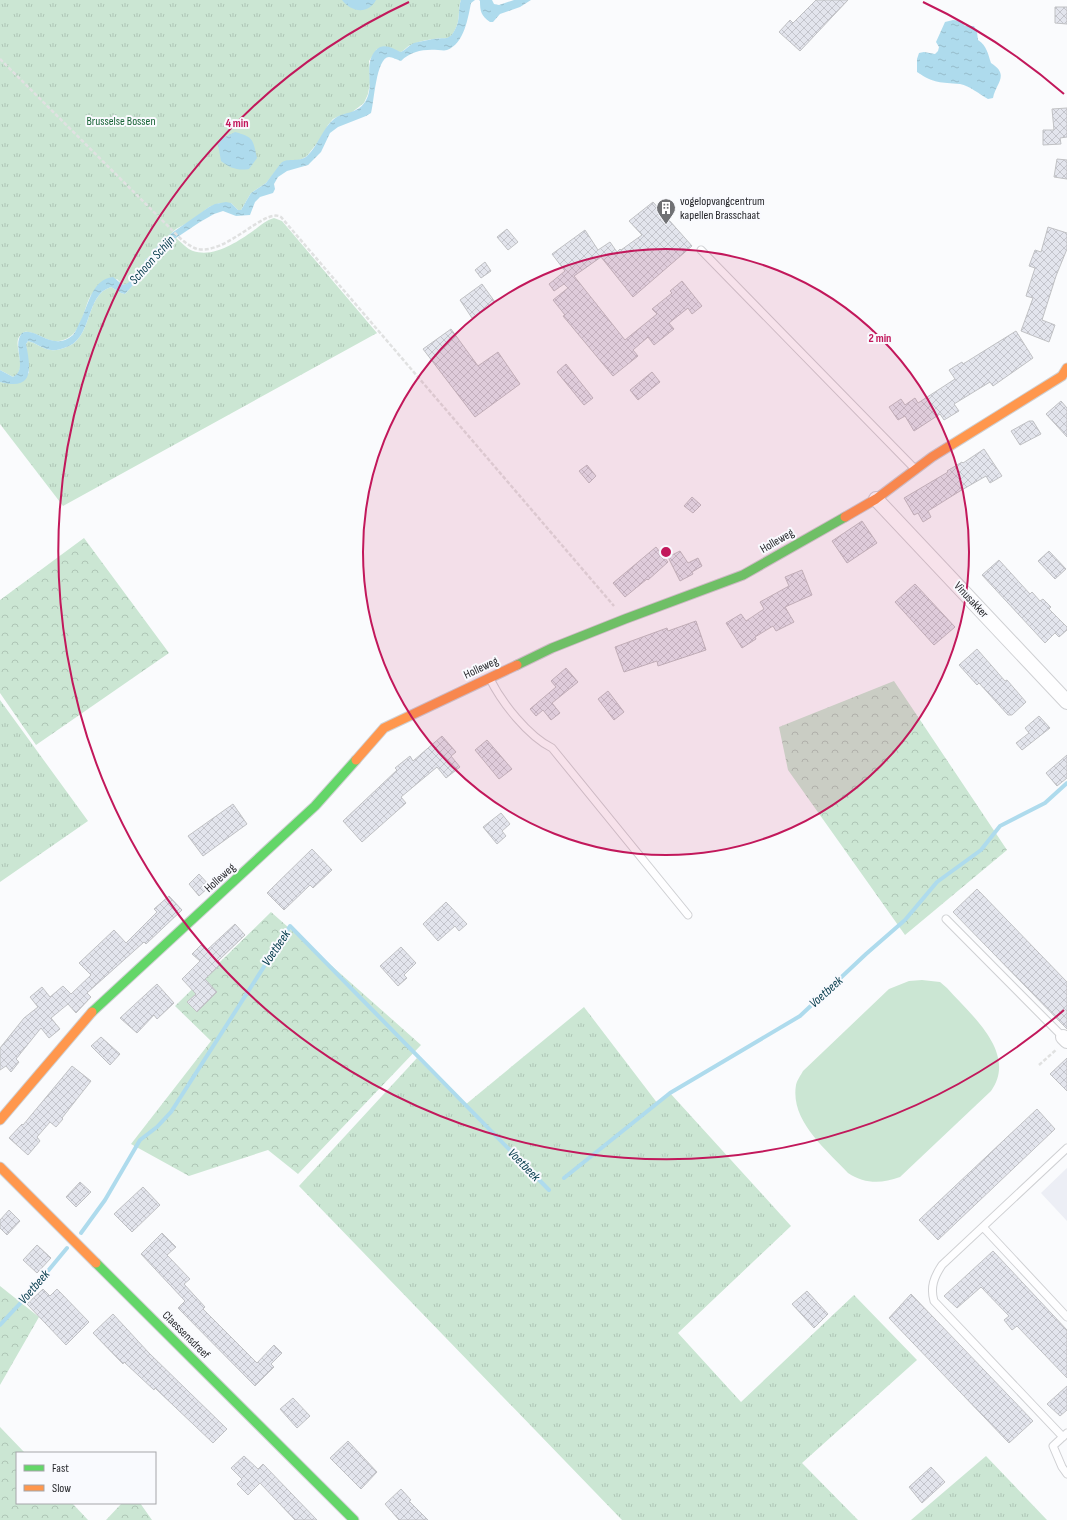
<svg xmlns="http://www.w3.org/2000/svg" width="1067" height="1520" viewBox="0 0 1067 1520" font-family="'Sofia Sans Condensed',sans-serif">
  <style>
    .built { fill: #eceef5 }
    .grass { fill: url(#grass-tufts) }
    .forest { fill: url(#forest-crowns) }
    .pitch { fill: #cbe6d3 }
    .water { fill: url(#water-ripples) }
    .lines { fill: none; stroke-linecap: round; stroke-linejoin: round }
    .stream { stroke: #aedbed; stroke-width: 4 }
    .building { fill: url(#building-cross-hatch); stroke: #c0c1c4 }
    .lane-casing { stroke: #cfd0d3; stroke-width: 9 }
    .street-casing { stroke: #cfd0d3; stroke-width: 16 }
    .fast-casing { stroke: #cfd0d3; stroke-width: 11 }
    .slow-casing { stroke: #cfd0d3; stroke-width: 11 }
    .path { stroke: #e0e1e1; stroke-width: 2.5; stroke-dasharray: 4 2; stroke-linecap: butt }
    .lane { stroke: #fefeff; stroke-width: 7 }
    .street { stroke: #fefeff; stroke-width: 14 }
    .fast { stroke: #63d668; stroke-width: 9 }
    .slow { stroke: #ff974d; stroke-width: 9 }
    .ring { fill: none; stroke: #c2185b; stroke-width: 2 }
    .labels { text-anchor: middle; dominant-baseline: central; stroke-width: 4; stroke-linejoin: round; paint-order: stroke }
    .park-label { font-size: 12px; fill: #196436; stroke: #f9fafe }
    .poi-label { font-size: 12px; fill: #26272b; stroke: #f9fafe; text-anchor: start }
    .street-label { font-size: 12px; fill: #26272b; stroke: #f9fafe }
    .water-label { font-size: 13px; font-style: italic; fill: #003849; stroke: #f9fafe }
    .centre { fill: #c2185b; stroke: #f9fafe; stroke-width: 2 }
    .ring-label { font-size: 12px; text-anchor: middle; font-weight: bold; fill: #c2185b; stroke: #f9fafe; stroke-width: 4; stroke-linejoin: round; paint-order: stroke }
  </style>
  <defs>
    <pattern id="grass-tufts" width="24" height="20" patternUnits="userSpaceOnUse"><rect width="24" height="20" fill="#cbe6d3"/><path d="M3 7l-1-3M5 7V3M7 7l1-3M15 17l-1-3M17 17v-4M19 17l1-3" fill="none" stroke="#aec5b5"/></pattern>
    <pattern id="forest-crowns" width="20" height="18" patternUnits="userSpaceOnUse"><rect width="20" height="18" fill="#cbe6d3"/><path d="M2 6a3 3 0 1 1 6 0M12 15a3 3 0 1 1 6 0" fill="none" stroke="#aec5b5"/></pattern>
    <pattern id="water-ripples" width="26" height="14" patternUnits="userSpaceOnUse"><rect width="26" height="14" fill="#aedbed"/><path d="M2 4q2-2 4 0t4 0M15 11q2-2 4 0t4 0" fill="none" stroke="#96bccb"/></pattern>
    <pattern id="building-cross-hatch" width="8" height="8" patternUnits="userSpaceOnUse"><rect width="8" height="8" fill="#e3e5ed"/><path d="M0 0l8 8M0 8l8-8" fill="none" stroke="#c3c4cb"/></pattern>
  </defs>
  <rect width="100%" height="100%" fill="#fafbfd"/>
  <path class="built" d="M1067 1168V1221L1041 1193Z"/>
  <path class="grass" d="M0 0H461C458 8 460 17 457 25 450 43 448 37 433 39 426 40 417 42 411 45 407 46 405 50 401 52L377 49 369 61 370 83 368 94 364 103 351 113 339 116 333 119 328 125 321 138 307 156 302 159 280 166 266 183 251 193 241 210H238L231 203H220L209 207 191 221 176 229 156 248 152 255 146 259 142 267 128 284 123 285 117 279C111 283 95 290 91 295 83 309 83 331 66 339 63 340 58 342 54 341 46 341 29 328 23 333 8 342 31 368 13 377L0 370Z
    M274 218 282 221 377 333 63 506 0 424V382L6 383 29 373 26 344 28 341C36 343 43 349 51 350 56 351 60 349 64 348 94 340 84 295 111 287L121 293 125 294 176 238C181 242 187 249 193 251 214 258 237 242 253 231 260 226 266 220 274 218Z
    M0 700 88 821 0 882Z
    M584 1007 658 1104 670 1093 791 1226 678 1333 741 1402 854 1295 917 1360 802 1463 858 1520H622L299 1186 417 1058 465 1105Z
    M986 1456 1047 1520H911Z"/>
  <path class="forest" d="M84 538 169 653 36 745 0 693V600Z
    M894 681 1007 850 905 935 788 770 779 727Z
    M271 912 421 1045 298 1174 268 1150 189 1176 131 1144 211 1041 175 1006Z
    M0 1286 39 1317 0 1385Z
    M0 1427 25 1453H17V1503H72L88 1520H0Z
    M122 1503H140L152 1520H106Z"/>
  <path class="pitch" d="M922 980 940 982 947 988C971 1015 1018 1053 991 1091L900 1177C881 1184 865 1184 848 1173 826 1149 790 1121 796 1085 797 1080 801 1075 803 1071L889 989 909 981Z"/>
  <path class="water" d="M342 0H376C368 15 351 12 342 0Z
    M461 0H475L471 3C468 18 464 44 447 50 444 51 441 50 438 50 424 49 411 51 401 61 398 60 392 57 389 57 376 57 374 104 371 113L366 116 338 127 330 133 321 152 308 165 287 171 278 177 274 184 275 189 273 193 260 197 255 202 250 215 236 216 223 211 214 214 200 222 176 238 125 294 121 293 111 287C84 295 94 340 64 348 60 349 56 351 51 350 43 349 36 343 28 341L26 344C31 369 34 391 0 382V370L13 377C29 369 11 346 22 333 36 326 52 353 73 335 76 331 77 328 79 324 88 308 91 279 113 277L123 285 128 283 142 267 146 259 152 255 156 248 169 235 209 207 215 204 226 202 231 203 238 210H241L251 193 266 183 281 163C288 157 299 163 307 156 318 146 322 129 334 119 344 111 356 115 365 102 376 86 362 65 376 50 384 42 393 49 401 52 406 50 409 45 414 43 419 42 427 40 433 39 447 37 450 42 457 25 460 17 458 8 461 0Z
    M479 0H492L494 4 499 5 514 0H531L520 7 500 14 493 22H490C481 16 480 11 480 1Z
    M953 20 961 21 965 26H974L977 32 978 40C987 46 988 54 991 63 1010 75 996 83 993 98L988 99C979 94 970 86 960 84 940 82 935 84 917 72V59L919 53 924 52 935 54 938 51 939 47 936 42 945 22Z
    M235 132C254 137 253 140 257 158L249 169C238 171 230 168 221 161L218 144 223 138Z"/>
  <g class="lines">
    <path class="stream" d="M564 1178 670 1093 800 1016 866 954 905 920 937 882 981 850 1000 826 1045 803 1067 783
      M81 1233 105 1200 140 1140 157 1127 171 1112 290 926 549 1190
      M0 1325 28 1295 67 1248"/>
  </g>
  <path class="building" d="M816 0H848L800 51 779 32 790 20 793 23Z
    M1055 7H1067V24L1055 23Z
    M1067 108V137L1060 138 1061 144 1043 145V130H1054L1052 109Z
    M1057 159 1067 160V179L1054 177Z
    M653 202 692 246 633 297 601 257 574 276 625 340 657 314 652 309 672 293 670 291 682 281 702 306 692 314 688 308 669 323 674 329 654 345 648 337 633 350 638 356 613 376 563 316 565 315 553 300 568 288 564 284 554 291 549 284 565 271 552 254 585 230 598 250 610 242 617 252 620 249 621 250 642 235 629 221Z
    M1048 227 1067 233V249L1056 276 1042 320 1055 325 1049 342 1021 331 1033 298 1026 296 1035 268 1029 266 1035 250 1041 252Z
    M507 229 518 242 508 250 497 237Z
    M485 262 491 271 481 278 475 270Z
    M482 284 495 302 472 318 460 300Z
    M451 329 478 366 498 352 520 384 475 417 423 349Z
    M1016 331 1033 358 993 386 990 382 954 404 959 411 944 420 940 414 914 431 905 416 898 420 889 407 901 399 905 405 915 398 918 403 955 379 949 370 962 362 963 364Z
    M566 364 593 398 584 405 557 372Z
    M652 372 660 382 638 400 630 390Z
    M1061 401 1067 408V437L1046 414Z
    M1029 421H1033L1041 434 1020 445 1011 431Z
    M984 449 1002 476 990 483 986 476 960 491 928 511 931 517 923 522 918 513 914 515 904 498 948 472 947 471 962 462 963 463Z
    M587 465 596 476 589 483 579 471Z
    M692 497 701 505 693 513 684 506Z
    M862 521 877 543 847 563 832 541Z
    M656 547 668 562 648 580 647 579 625 597 613 583Z
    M680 551 688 563 698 558 702 566 692 572 693 574 680 581 668 557Z
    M1049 551 1066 569 1055 579 1038 561Z
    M999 560 1030 594 1032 592 1040 601 1043 599 1051 607 1049 609 1067 627V630L1059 637 1055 633 1045 643 982 575Z
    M802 570 812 595 785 607 794 622 776 631 773 626 755 637 756 639 742 648 726 623 741 614 746 621 764 609 760 602 789 586 785 577Z
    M915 584 955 627 934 645 895 602Z
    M696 621 706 650 658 666 657 661 624 672 615 647 667 628 668 631Z
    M977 649 1005 681 1007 680 1026 702 1012 715H1008L979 683 977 685 959 665Z
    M566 668 578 682 552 703 560 713 551 720 543 710 536 716 530 709 556 687 551 681Z
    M608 691 624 712 614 720 598 699Z
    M1039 716 1050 728 1022 750 1016 743 1029 733 1025 728Z
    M442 736 456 752 451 756 460 767 446 778 437 767 401 797 406 803 362 842 343 821 397 770 395 768 410 756 413 761Z
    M487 740 512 769 499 779 475 750Z
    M1067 755V778L1057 786 1046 773Z
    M233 804 247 824 203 856 188 836Z
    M501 813 510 824 502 831 506 836 497 844 483 827Z
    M312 849 332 870 313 888 310 885 284 910 267 893Z
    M199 874 210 886 199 896 189 884Z
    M977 889 1067 982V1029L953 912Z
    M169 896 182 910 146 944 144 942 87 993 91 997 76 1013 68 1004 51 1018 60 1029 49 1038 41 1028 16 1059 19 1062 11 1072 6 1066 0 1070V1048L24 1018 38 1007 30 997 42 987 50 997 63 986 71 994 91 975 79 963 114 930 126 943 157 912 154 909Z
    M446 902 467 924 459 931 455 926 438 941 423 924Z
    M235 924 245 935 218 961 221 964 205 979 217 992 197 1012 187 1002 196 994 182 979 200 961 192 954 202 944 207 950Z
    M401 947 416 963 404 975 407 978 398 986 380 966Z
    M157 984 174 1003 157 1019 154 1015 137 1033 120 1018Z
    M101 1037 120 1054 110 1065 91 1046Z
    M1067 1058V1091L1050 1074Z
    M72 1066 91 1081 62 1118 63 1119 56 1127 50 1122 37 1137 40 1141 28 1155 9 1138 22 1124 23 1125Z
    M1037 1109 1055 1129 938 1240 919 1220Z
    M80 1182 91 1192 76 1207 66 1197Z
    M143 1187 160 1205 132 1232 114 1214Z
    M9 1210 20 1221 7 1235 0 1228V1220Z
    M162 1233 176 1247 167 1255 190 1279 184 1284 205 1307 203 1309 257 1363 274 1345 282 1353 271 1364 274 1367 255 1386 178 1308 185 1301 141 1254Z
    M37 1245 51 1258 37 1273 23 1260Z
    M993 1251 1067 1330V1378L1017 1326 1012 1330 1004 1320 1009 1316 981 1287 957 1308 944 1296Z
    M43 1289 50 1296 57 1289 89 1322 66 1345 27 1304Z
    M807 1291 828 1314 814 1328 792 1304Z
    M911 1294 1033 1421 1009 1443 889 1318Z
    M113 1314 149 1353 227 1429 213 1443 155 1388 154 1390 124 1362 123 1364 93 1333Z
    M1067 1386V1410L1060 1416 1047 1404Z
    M293 1398 310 1416 297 1428 280 1409Z
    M348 1441 377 1472 361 1489 330 1458Z
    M244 1456 258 1469 263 1464 317 1520H295L260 1483 248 1495 237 1484 242 1479 231 1468Z
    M931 1467 945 1482 922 1503 909 1487Z
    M401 1489 411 1500 409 1501 428 1520H399L385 1504Z"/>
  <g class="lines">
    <g class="lane-casing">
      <path id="lane" d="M701 250 914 468
        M490 679C502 703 528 736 552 748L688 915
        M946 919 1063 1037
        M983 1227 1067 1317
        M1067 1433 1053 1446 1062 1467 1067 1474
        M1063 1437 934 1301C930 1287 934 1277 942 1265L1067 1148"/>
    </g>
    <g class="street-casing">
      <path id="street" d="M876 499 1067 702
        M1063 1037 1067 1041"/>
    </g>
    <g class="fast-casing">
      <path id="fast" d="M517 665 552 648 625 619 743 575 845 517
        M92 1012 315 806 356 760
        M96 1263 354 1520"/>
    </g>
    <g class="slow-casing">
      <path id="slow" d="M845 517 876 499 932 457 1062 376 1067 368
        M356 760 384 728 517 665
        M0 1120 92 1012
        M0 1167 96 1263"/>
    </g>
    <path class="path" d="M0 59 181 239C186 243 191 247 197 249 227 255 265 207 281 217L614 606
      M1039 1065 1057 1049"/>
    <use href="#lane" class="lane"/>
    <use href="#street" class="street"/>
    <use href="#fast" class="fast"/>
    <use href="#slow" class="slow"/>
  </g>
  <circle cx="666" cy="552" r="303" fill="#c2185b" fill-opacity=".12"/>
  <g class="ring">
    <circle cx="666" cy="552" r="303"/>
    <path d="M1064 1010A607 607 0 1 1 409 2M923 2A607 607 0 0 1 1064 94"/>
  </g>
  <defs>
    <g id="building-pin" transform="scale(1)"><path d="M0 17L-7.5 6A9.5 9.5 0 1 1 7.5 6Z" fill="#707174" stroke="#f9fafe"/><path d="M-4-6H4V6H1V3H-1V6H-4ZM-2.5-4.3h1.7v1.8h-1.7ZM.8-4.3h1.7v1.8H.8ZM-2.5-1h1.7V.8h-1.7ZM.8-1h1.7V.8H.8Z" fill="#fff"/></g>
  </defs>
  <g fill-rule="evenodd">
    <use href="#building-pin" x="666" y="208"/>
  </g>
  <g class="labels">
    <g class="park-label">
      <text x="121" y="121">Brusselse Bossen</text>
    </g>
    <g class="poi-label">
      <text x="680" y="201">vogelopvangcentrum<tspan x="680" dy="14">kapellen Brasschaat</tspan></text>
    </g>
    <g class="street-label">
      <text transform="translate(777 541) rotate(-30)">Holleweg</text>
      <text transform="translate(971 600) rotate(47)">Vinusakker</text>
      <text transform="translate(481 668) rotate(-25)">Holleweg</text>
      <text transform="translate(220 878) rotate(-42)">Holleweg</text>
      <text transform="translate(186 1335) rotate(45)">Claessensdreef</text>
    </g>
    <g class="water-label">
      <text transform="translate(152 260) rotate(-48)">Schoon Schijn</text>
      <text transform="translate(276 948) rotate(-56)">Voetbeek</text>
      <text transform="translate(826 992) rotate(-42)">Voetbeek</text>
      <text transform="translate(524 1165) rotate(46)">Voetbeek</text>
      <text transform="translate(34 1287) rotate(-49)">Voetbeek</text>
    </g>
  </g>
  <circle cx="666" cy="552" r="6" class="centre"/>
  <g class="ring-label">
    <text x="237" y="127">4 min</text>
    <text x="880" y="342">2 min</text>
  </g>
  <rect x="16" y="1452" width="140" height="52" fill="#f9fafe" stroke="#a5a6aa"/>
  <rect x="24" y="1465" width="20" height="6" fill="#63d668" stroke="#a5a6aa"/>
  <text x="52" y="1472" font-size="12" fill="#26272b">Fast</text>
  <rect x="24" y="1485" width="20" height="6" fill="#ff974d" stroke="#a5a6aa"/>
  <text x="52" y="1492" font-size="12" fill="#26272b">Slow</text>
</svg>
